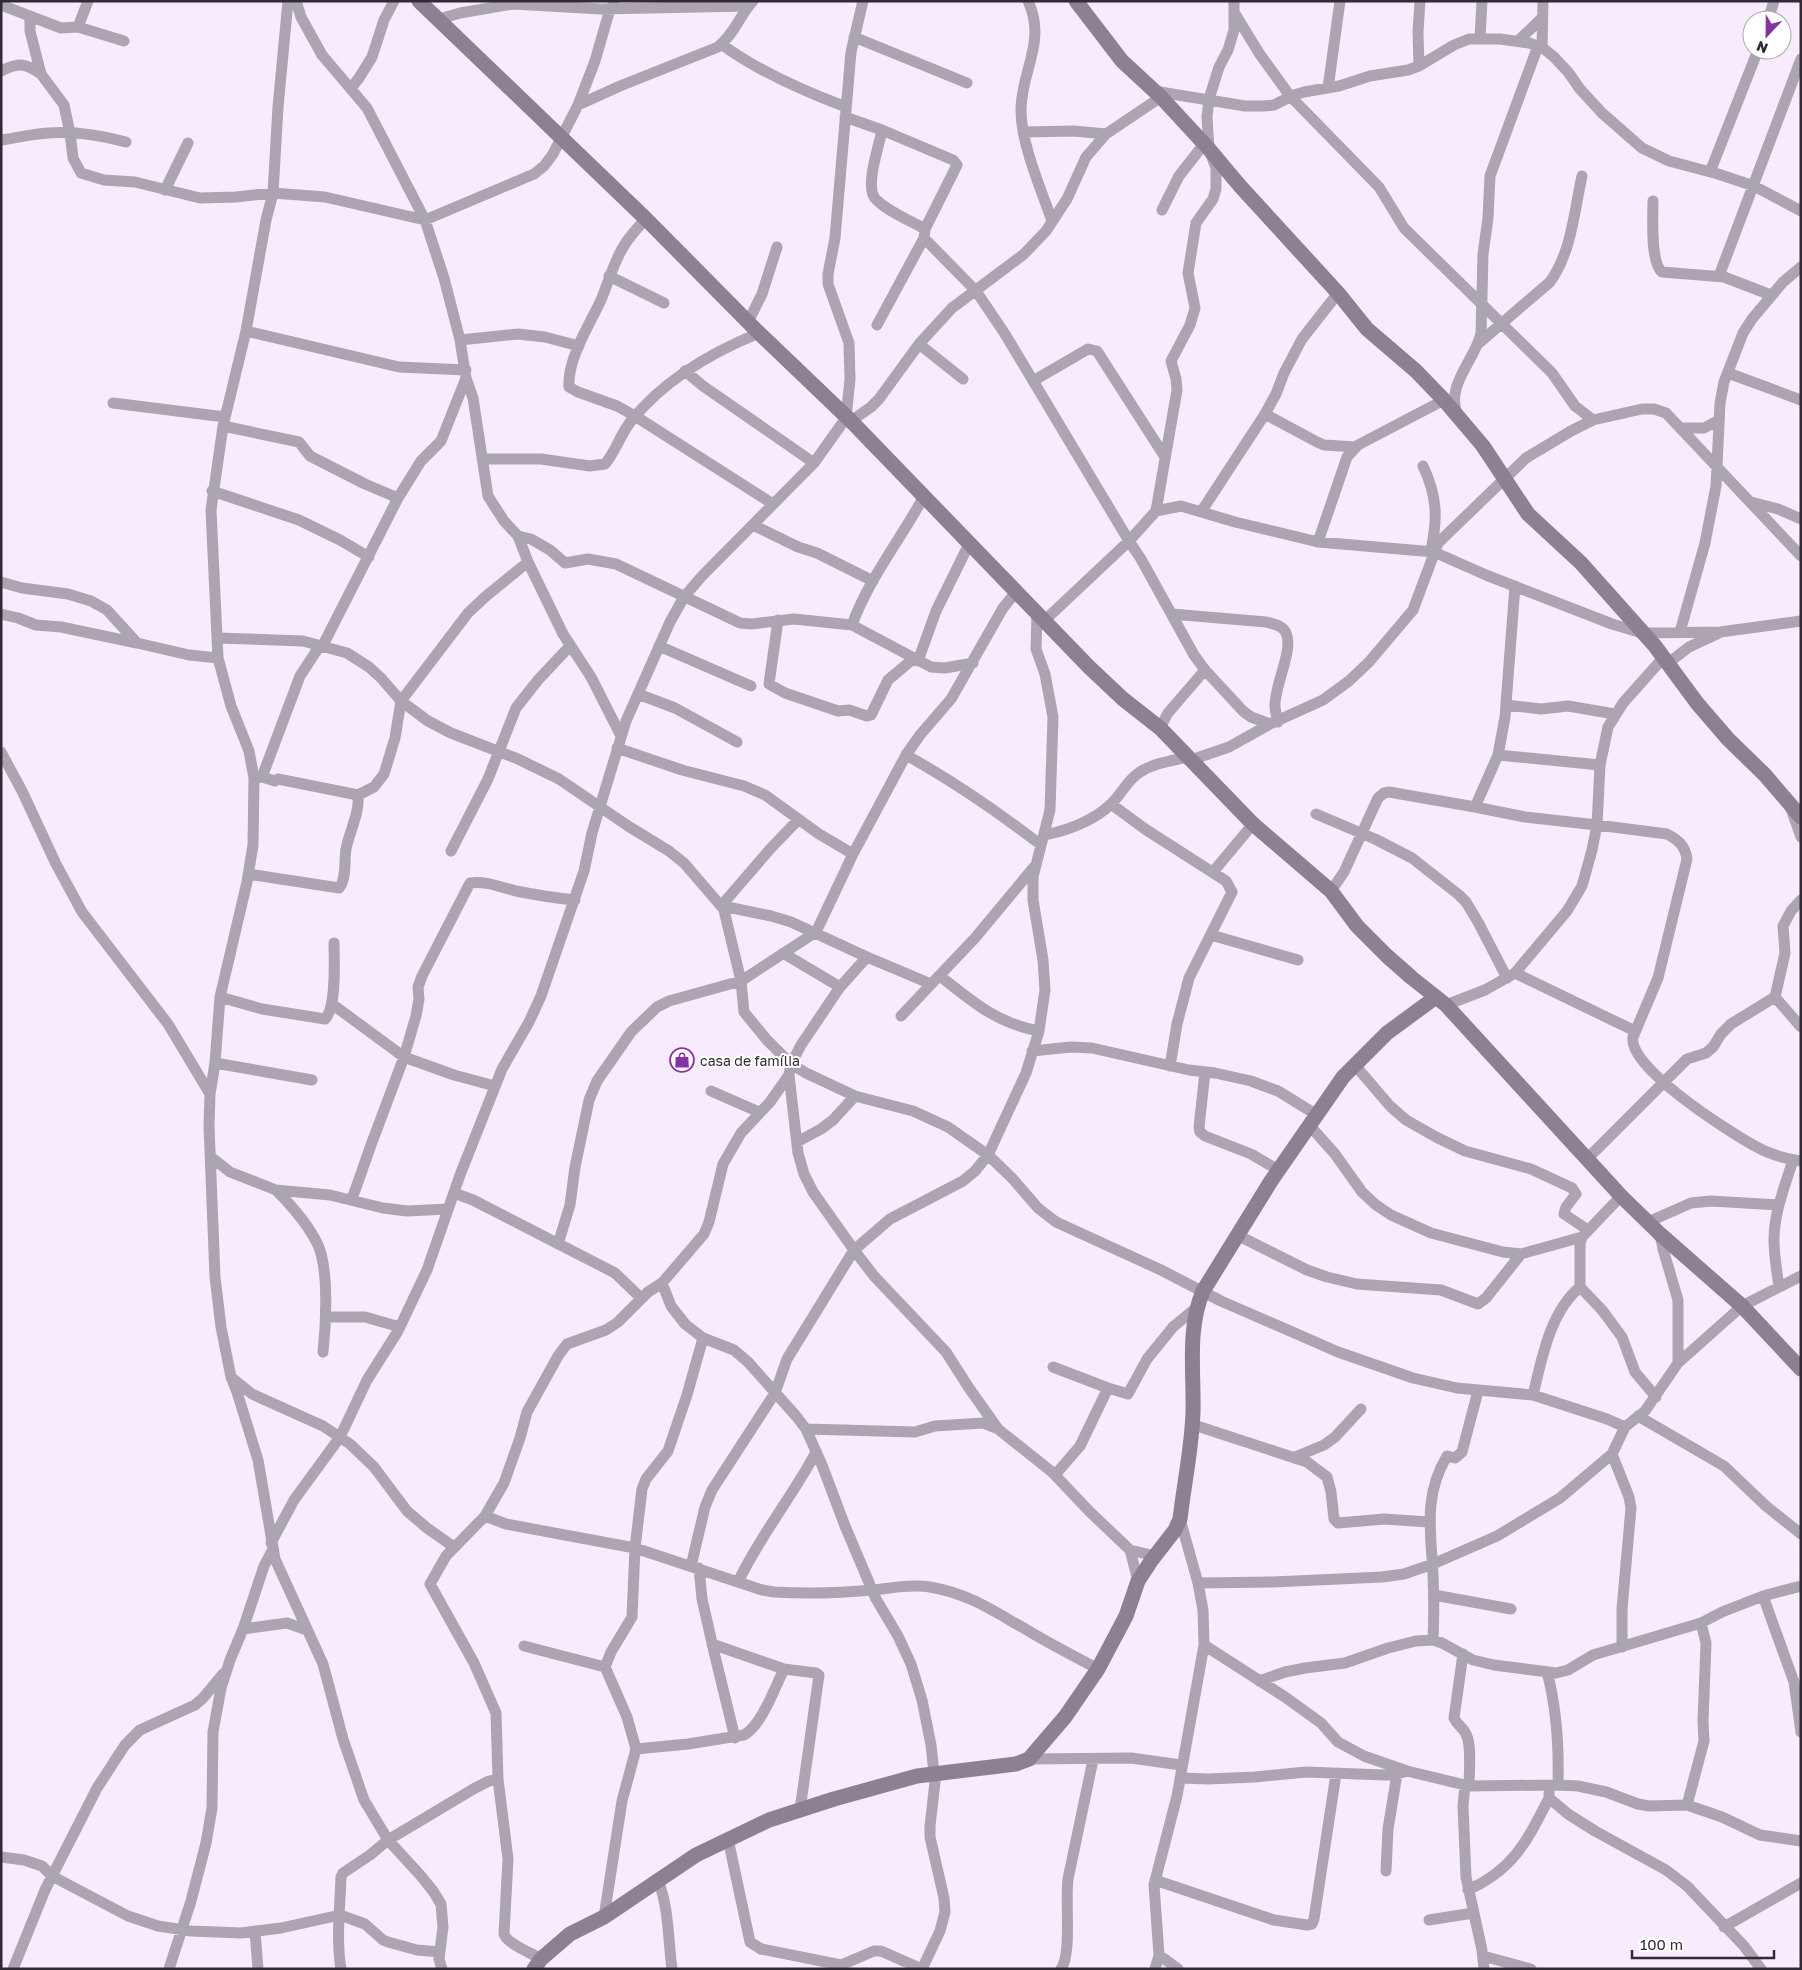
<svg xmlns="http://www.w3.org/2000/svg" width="1802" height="1970" viewBox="0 0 1802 1970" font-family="'Golos Text',sans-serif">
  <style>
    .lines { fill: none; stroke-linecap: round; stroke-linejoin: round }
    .street { stroke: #ada4b1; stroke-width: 11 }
    .secondary { stroke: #8d8092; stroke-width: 15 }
    .labels { text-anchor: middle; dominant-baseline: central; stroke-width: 4; stroke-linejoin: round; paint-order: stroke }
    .poi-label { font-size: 14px; fill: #322a35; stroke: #fff; text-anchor: start }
  </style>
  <rect width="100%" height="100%" fill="#f8ebfd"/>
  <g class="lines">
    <path class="street" d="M288 1 278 107 273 193 266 220 246 331 223 426 211 510 218 658 231 706 249 751 254 778 253 845 247 882 220 997 215 1063 210 1094 209 1126 215 1277 221 1327 231 1377 237 1392 258 1460 275 1559 323 1664 343 1739 364 1800 388 1840 421 1876 433 1891 441 1904 443 1927 439 1959 442 1969
      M296 1 301 17 322 55 367 108 425 220 444 278 460 340 466 378 473 398 488 496 504 521 518 536 528 562 563 634 591 677 621 736
      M1028 1C1047 42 1021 71 1021 110 1021 144 1041 189 1052 221
      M1 5 61 28 78 27 124 41
      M1234 12 1259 53 1290 96 1379 187 1404 228 1552 373 1575 406 1593 420
      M30 17V31L41 74 64 105 70 133 73 158 81 173 104 180 135 182 200 198 236 197 273 193 325 197 425 220 534 174 544 166 553 154 578 105 620 86 718 47C736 32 739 16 753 1
      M439 19 460 13 513 4 601 9 749 6
      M1768 20 1774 1
      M78 27 88 1
      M854 37 967 83
      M1480 38 1482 1
      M1518 41 1542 18
      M721 44C758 71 803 91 846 107
      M1542 48 1543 1
      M1419 66 1418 32 1420 1
      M1 71C19 62 25 63 41 74
      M351 88 359 78 372 57 384 20 394 1
      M1328 88 1340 1
      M1154 91 1245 106H1264L1274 105 1294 95 1304 92 1339 86 1370 76 1408 70 1419 66 1454 45 1469 39H1500L1529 43 1543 48 1554 57 1568 72 1580 89 1602 113 1642 148 1669 161 1718 174 1754 186 1801 211
      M578 105 595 61 610 9 614 4
      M845 117 882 130 953 160 957 165 925 229 924 238 877 325
      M882 130C879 146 867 180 873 195 878 207 913 222 925 229
      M1023 132 1074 131 1106 134
      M1 140C17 138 32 134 48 133 75 131 100 135 126 142
      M1710 172 1758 50
      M165 190 188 143
      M1653 201C1653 217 1650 262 1662 272L1724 277 1771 295
      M1162 210 1179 176 1204 144
      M646 219C637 228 628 238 622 249 613 265 608 283 601 300 590 324 567 359 569 387L578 392 617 406 635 416 773 504
      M924 238 976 291 1005 334 1129 541 1141 559 1194 655 1205 670 1243 711 1251 717 1270 724
      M609 276 664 303
      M1719 276 1801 59
      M748 322 762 294 777 247
      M246 331 399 367 466 370
      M460 340 518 334 545 337 579 346
      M1479 343 1550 282C1572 251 1574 212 1582 176
      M919 344 963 379
      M685 371 703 386 814 463
      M1728 373 1801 400
      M1033 381 1088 349 1097 351 1165 457
      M113 403 225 417
      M1265 414 1317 442 1324 445 1356 447
      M1457 414C1446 385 1474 361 1481 334L1483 254 1488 218 1490 176 1538 46
      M851 421 871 407 879 399 919 344 952 308 1024 254 1046 231 1067 199 1086 157 1106 134 1161 97
      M223 426 299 442 310 456 365 484 398 498
      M1682 428H1704L1719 420
      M482 459H541L590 466 605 464C616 451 620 435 631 421 664 380 710 353 759 333
      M1423 466C1437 496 1438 517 1431 550
      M212 491 299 520 340 540 369 557
      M1751 502 1778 509 1801 519
      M1156 511 1177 390 1176 379 1171 361 1190 325 1195 308 1188 273 1196 223 1213 199 1216 189V168L1209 149 1207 117 1209 99 1219 67 1228 50 1234 30V1
      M1201 512 1265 414 1276 394 1284 373 1302 339 1338 293
      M753 525 798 547 817 553 873 581
      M518 536 531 539 550 550 565 563 588 559 616 564 740 623 752 624 794 619 852 625 931 667 945 668 973 663
      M1318 542 1347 457 1358 445 1444 400
      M1 582 22 588 68 594 91 601 107 610 137 643 189 655 218 658
      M1 614 18 618 36 625 61 627 137 643
      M1172 614 1266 622C1273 624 1283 625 1286 633 1294 650 1274 686 1275 706 1275 711 1277 717 1278 722
      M778 620 769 684 785 693 838 711 849 710 867 716 871 715 888 680 913 659
      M1044 621 1129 541 1156 511 1181 506 1235 522 1318 542 1434 552 1486 575 1612 624 1642 633 1720 632 1801 621
      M852 625C869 578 901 539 924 496
      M1680 632 1705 543 1716 486 1720 403 1724 382 1743 333 1752 319 1783 282 1801 267
      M217 638 303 641 347 653 369 667 381 678 401 701 428 721 451 733 518 759 559 779 628 826 669 851 684 863 721 906H723L741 981 744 1012 767 1040 791 1064 806 1073 855 1096 913 1111 948 1127 988 1155 1012 1178 1038 1208 1056 1222 1161 1270 1221 1301 1338 1352 1413 1378 1457 1388 1533 1395 1607 1419 1625 1427
      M659 646 751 686
      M918 661 936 611 970 542
      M1667 664 1689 647 1717 634
      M638 694 675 708 737 742
      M1506 705 1541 709 1568 706 1615 714
      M1160 728 1168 713 1205 670
      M617 748 682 770 744 786 765 795 819 834 853 854
      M1 752 22 791 56 864 82 912 168 1024 210 1094
      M906 755C953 781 998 812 1041 845
      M1498 755 1600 765
      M1191 760 1229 747 1270 724 1323 700 1349 681 1369 662 1413 610 1438 543 1526 458 1571 431 1593 420 1642 409H1654L1666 413 1801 556
      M262 777 300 676 317 650 323 645 398 498 421 461 441 441 466 378
      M256 778 262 777 275 781 278 779 358 795 374 787 384 774 395 738 401 701 468 613 485 597 528 562
      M1111 804 1145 829 1226 881 1232 892 1189 978 1177 1024 1170 1066
      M1790 806 1801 837
      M1475 807 1498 755 1505 717 1515 586
      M1316 814 1375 839 1412 858 1459 895 1466 902 1478 922 1507 978
      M1044 835C1067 831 1095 820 1111 804 1122 794 1127 780 1140 772 1154 763 1171 761 1188 757
      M451 851 488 779 516 708 538 680 570 646
      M1213 872 1253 824
      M248 874 339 888C347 879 344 860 346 849 349 832 360 813 358 795
      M1331 891 1344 872 1378 798 1384 793 1389 792 1475 807 1525 817 1597 825 1667 834C1678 840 1685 845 1687 859L1658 978 1633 1037C1627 1067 1728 1131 1753 1145 1767 1153 1785 1159 1801 1161
      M721 906 771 848 798 820
      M723 906 771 916 791 922 867 957 931 984
      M1211 935 1298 960
      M783 953 840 987
      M867 957 840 987 801 1045 791 1064 789 1075 798 1153 804 1174 813 1192 854 1250 874 1276 946 1352 969 1388 998 1429
      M1515 973 1635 1031
      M940 976C973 1002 996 1023 1039 1031
      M220 997 262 1009 325 1019C337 1007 334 960 334 943
      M1775 997 1801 1027
      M332 1004 404 1057 454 1075 495 1086
      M1446 1005 1485 990 1515 973 1567 911 1582 886 1592 850 1597 825 1600 765 1608 727 1623 703 1663 658
      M901 1016 975 938 1034 867
      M1032 1051 1071 1047 1092 1048 1189 1070 1215 1073 1251 1081 1278 1091 1317 1115
      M215 1063 312 1080
      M1354 1064 1390 1106 1406 1120 1436 1137 1465 1151 1531 1169 1572 1188 1576 1194 1566 1207 1564 1214 1588 1230
      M1205 1072 1199 1127 1200 1132 1205 1136 1251 1154 1278 1170
      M711 1091 759 1112
      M1310 1126 1335 1154 1362 1192 1376 1205 1391 1215 1431 1233 1503 1252 1521 1254 1582 1237
      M797 1142 821 1129 833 1120 855 1096
      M211 1157 230 1172 276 1190 330 1195 383 1208 407 1211 448 1209
      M1587 1159 1687 1059 1706 1053 1713 1047 1721 1034 1731 1024 1775 997 1785 953 1783 926 1791 911 1801 900
      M276 1190C292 1206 308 1224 318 1245 329 1270 326 1325 323 1352
      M454 1193 473 1200 615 1273 641 1298
      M1621 1196 1582 1237 1580 1244V1287L1602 1310 1622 1337 1635 1372 1656 1397
      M352 1199 371 1145 404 1057 416 1016 419 999 418 987 422 976 470 883C487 881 500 887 516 891 536 895 555 898 575 900
      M1648 1222 1691 1203 1711 1201 1779 1205
      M1660 1234 1663 1249 1678 1300V1363
      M1237 1235 1307 1270 1327 1277 1357 1284 1441 1290 1478 1304 1486 1298 1521 1254
      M558 1244 570 1205 575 1167 589 1100 597 1081 631 1032 657 1007 669 1001 741 981 816 932 853 854 906 755 920 735 951 699 1003 608 1016 592
      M662 1283 671 1306 685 1324 703 1338 734 1350 748 1362 796 1416 806 1429 822 1465 845 1526 876 1599 898 1636 911 1664 922 1700 931 1745 935 1782 930 1826V1837L944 1898 945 1912 940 1931 922 1969
      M1779 1287C1777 1272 1774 1256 1774 1240 1774 1212 1785 1186 1793 1160
      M326 1317H365L400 1327
      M1053 1367 1108 1388 1128 1394 1147 1359 1173 1327 1196 1308
      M232 1378 252 1394 323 1426 350 1444 374 1467 407 1511 427 1528 454 1547
      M1533 1395C1542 1358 1550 1312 1580 1287
      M1638 1416 1724 1466 1766 1506 1801 1534
      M1191 1424 1307 1462 1327 1477 1331 1492 1334 1519 1338 1523 1384 1519 1429 1522
      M806 1429 915 1432 935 1426 983 1423 998 1429 1052 1472 1090 1512 1130 1550 1155 1556
      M1612 1454 1629 1497 1631 1508 1622 1609V1647
      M1295 1457 1324 1445 1335 1437 1361 1409
      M1055 1475 1080 1446 1108 1388
      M485 1516 506 1524 635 1548 762 1590 774 1592C807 1594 841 1593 873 1590 892 1588 911 1584 930 1587 970 1594 993 1611 1027 1630 1050 1644 1074 1656 1098 1669
      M271 1543 294 1500 340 1437 367 1380 398 1331 427 1270 460 1175 502 1069 529 1022 541 996 584 871 592 833 626 721 670 622 684 597 702 576 814 463 846 418 850 379 849 343 828 284V274L835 238 851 52 863 1
      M1130 1550 1138 1581
      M691 1566 705 1507 712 1490 775 1393 787 1359 854 1250 890 1219 963 1181 975 1171 988 1155 1026 1073 1039 1031 1045 990 1043 960 1033 900V877L1050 810 1053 717 1045 674 1036 649 1037 614
      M699 1568 702 1599 715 1656 735 1738
      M738 1582C760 1536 792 1497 816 1452
      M1198 1583 1273 1582 1382 1577 1404 1574 1433 1564 1497 1536 1560 1498 1612 1454 1625 1427 1645 1411 1678 1363 1742 1306 1801 1276
      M1434 1595 1511 1609
      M1763 1596 1794 1682 1801 1732
      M243 1629 287 1623 307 1630
      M1433 1640C1434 1619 1434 1597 1433 1575 1431 1532 1423 1496 1447 1456L1455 1458 1462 1452 1478 1391
      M712 1644 784 1669 816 1673 819 1675 800 1810
      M1204 1645 1285 1697 1321 1723 1338 1742 1364 1756 1407 1771 1469 1786 1558 1785 1578 1786 1606 1792 1638 1804 1649 1806 1687 1805 1722 1817 1760 1835 1801 1841
      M524 1646 605 1667
      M1463 1654 1454 1718C1457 1725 1463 1727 1466 1734 1472 1745 1469 1772 1469 1786
      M1547 1672C1557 1709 1559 1746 1558 1785
      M1259 1681 1285 1672 1305 1668 1345 1663 1388 1648 1416 1641 1433 1640 1442 1643 1473 1660 1494 1665 1556 1673 1568 1670 1593 1655 1701 1623 1722 1612 1763 1596 1801 1586
      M636 1749 688 1744 744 1735C762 1725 775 1687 784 1669
      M1029 1759 1131 1758 1181 1765
      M1180 1778 1208 1779 1255 1777 1306 1772 1384 1775 1397 1774 1407 1771
      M1465 1785 1463 1806 1466 1877 1482 1950 1484 1969
      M1549 1798 1568 1814 1595 1831 1666 1870 1687 1886 1744 1946 1761 1969
      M1687 1805 1704 1741 1703 1721 1706 1643 1701 1623
      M728 1839 750 1942 761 1949 841 1965 874 1951H881L922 1969
      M1 1857 24 1860 42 1866 52 1876 128 1916 158 1926 191 1931 241 1933 281 1928 340 1915 365 1924 383 1940 388 1942 417 1950 440 1952
      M1386 1871 1388 1829 1397 1774
      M658 1880C669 1908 668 1939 672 1969
      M1155 1880 1274 1920 1307 1925 1312 1924 1314 1919 1336 1774
      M1468 1890C1514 1869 1527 1841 1549 1798V1793
      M604 1917 622 1801 636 1749 627 1717 605 1667 611 1652 632 1617 635 1548 642 1489 646 1479 668 1451 687 1395 703 1338
      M1429 1920 1473 1913
      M1724 1927 1801 1883
      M255 1931 258 1969
      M1159 1955 1178 1969
      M1483 1956 1531 1969
      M541 1959C532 1953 507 1944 504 1934L508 1859 498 1779 496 1713 474 1663 430 1584 446 1556 485 1516 504 1483 520 1438 527 1412 558 1356 567 1344 606 1330 618 1322 648 1292 662 1283 704 1234 709 1222 723 1164 741 1133 770 1102 789 1075
      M13 1969 45 1890 97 1788 125 1745 140 1730 195 1705 203 1698 223 1674
      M169 1969 191 1901 206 1843 212 1808 213 1732 221 1688 230 1660 243 1629 264 1566 273 1549
      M341 1969C336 1939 340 1907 341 1877L343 1873 370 1855 388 1840 475 1788 489 1781 498 1779
      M1061 1969C1072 1954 1065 1901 1068 1879L1093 1760
      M1155 1969 1159 1955 1154 1885 1177 1796 1204 1645 1203 1610 1198 1583 1180 1519"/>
    <path class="secondary" d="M419 1 646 219 759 333 851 421 1089 667 1123 699 1160 728 1253 824 1331 891 1357 926 1387 956 1412 978 1446 1005 1621 1196 1660 1234 1742 1306 1801 1369
      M1076 1 1122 61 1161 97 1209 149 1240 186 1338 293 1367 329 1416 371 1444 400 1483 446 1528 514 1581 563 1655 646 1697 703 1728 739 1765 775 1801 817
      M534 1969 541 1959 570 1934 604 1917 696 1855 769 1820 834 1799 917 1776 1016 1764 1029 1759 1065 1717 1098 1669 1126 1616 1138 1581 1151 1561 1175 1530 1180 1519C1184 1484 1192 1447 1193 1412 1194 1372 1187 1329 1203 1291L1271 1181 1343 1077 1387 1033 1436 997"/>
  </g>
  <defs>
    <g id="shop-ring" transform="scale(1.25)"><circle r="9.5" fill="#fff" stroke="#8533a2" stroke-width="1.5"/><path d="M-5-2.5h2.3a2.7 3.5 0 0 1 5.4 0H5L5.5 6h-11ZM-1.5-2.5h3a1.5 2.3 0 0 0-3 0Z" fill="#8533a2"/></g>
  </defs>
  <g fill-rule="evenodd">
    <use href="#shop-ring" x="682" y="1060"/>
  </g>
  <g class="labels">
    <g class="poi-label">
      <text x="700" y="1060">casa de família</text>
    </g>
  </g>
  <rect width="1802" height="1970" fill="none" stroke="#322a35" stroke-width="5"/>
  <g transform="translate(1767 35) rotate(202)"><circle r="24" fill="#ffffff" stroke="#adaaae"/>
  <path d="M0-4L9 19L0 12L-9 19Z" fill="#8533a2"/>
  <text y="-8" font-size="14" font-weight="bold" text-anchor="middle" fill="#322a35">N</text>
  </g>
  <path d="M1632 1950v8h142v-8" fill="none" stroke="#322a35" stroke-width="2.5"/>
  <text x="1640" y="1950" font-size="15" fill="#322a35" stroke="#ffffff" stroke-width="4" paint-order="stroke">100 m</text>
</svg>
